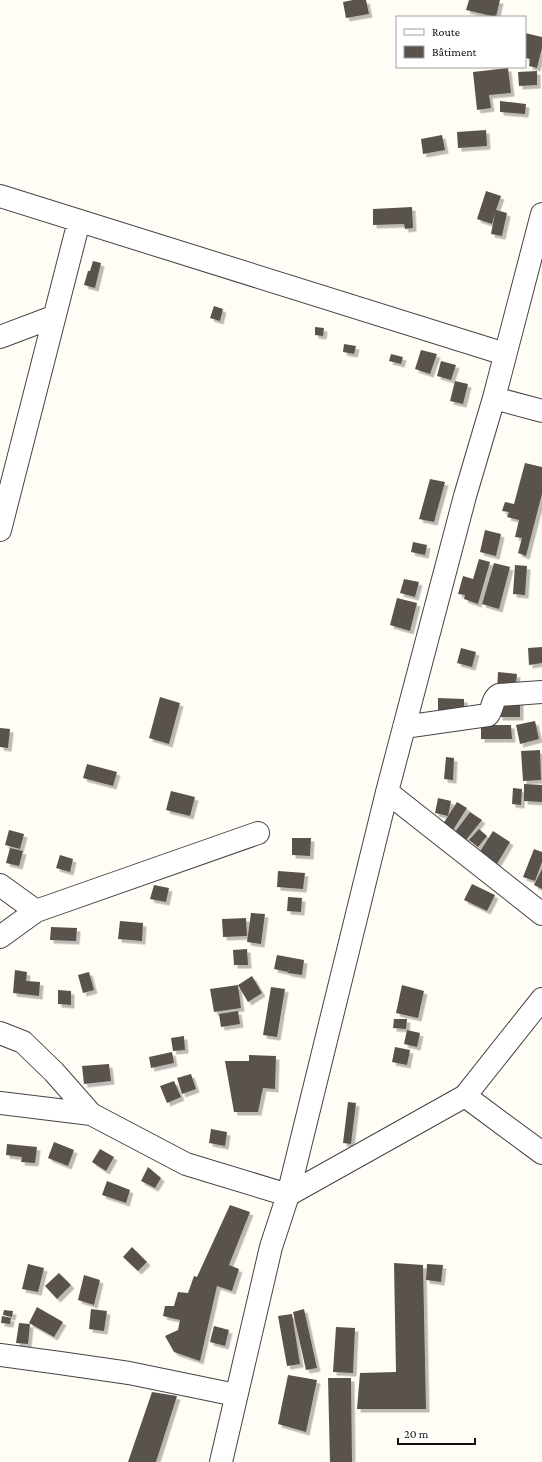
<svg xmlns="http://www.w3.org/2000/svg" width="542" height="1462" viewBox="0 0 542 1462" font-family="'Crimson Pro',serif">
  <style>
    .building { fill: #5a524d; filter: url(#shadow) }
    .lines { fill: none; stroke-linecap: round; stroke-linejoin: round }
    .minor-casing { stroke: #444; stroke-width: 24 }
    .minor { stroke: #fff; stroke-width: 22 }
  </style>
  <defs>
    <filter id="shadow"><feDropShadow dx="3.5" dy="3.5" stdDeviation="0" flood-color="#0004"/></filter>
  </defs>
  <rect width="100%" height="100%" fill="#fffdf5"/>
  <path class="building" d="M353 0H366L369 14 346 18 343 2Z
    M469 0H500L496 17 466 10Z
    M525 33 542 37V48L537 68 529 66 530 59 525 58Z
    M508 68 511 93 489 95 491 108 477 110 473 72Z
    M537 71V85L519 86 518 72Z
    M500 101 526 104 525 114 500 112Z
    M486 130 487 146 458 148 457 132Z
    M442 135 445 150 423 154 421 139Z
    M486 191 501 196 496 210 507 213 502 236 491 234 495 213 492 224 477 219Z
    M412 207 413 228 405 229 404 224 373 225V209Z
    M93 261 101 263 95 288 84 285 88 271H90Z
    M214 306 223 309 220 321 210 318Z
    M315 327 324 328 323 336 315 335Z
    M344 344 356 346 354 354 343 352Z
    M421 350 437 354 430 374 415 369Z
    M391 354 403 357 401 364 389 361Z
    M441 361 456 365 451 380 437 376Z
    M455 381 468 384 463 404 450 401Z
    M525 463 542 467V494L526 556 518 553 522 538 515 537 519 520 507 517 509 512 502 511 505 502 514 504Z
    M430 479 445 482 434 522 419 519Z
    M485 530 501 534 496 556 480 552Z
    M413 542 427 545 425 555 411 552Z
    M479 559 490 562 478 604 464 599 465 595 458 594 463 576 473 579Z
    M494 563 510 567 499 609 482 604Z
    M515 565 527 566 525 595 513 594Z
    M404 579 419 582 415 597 400 593Z
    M397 598 417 603 410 631 390 625Z
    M542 647V663L529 665 528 648Z
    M461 648 476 652 472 667 457 663Z
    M498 672 517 674 515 692 497 690Z
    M160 697 180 703 169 744 149 738Z
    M438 698 464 699V716L438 715Z
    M520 699V717H499L498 700Z
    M535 721 539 739 520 744 516 725Z
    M481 725H511L512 739H481Z
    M0 728 10 729 8 748 0 747Z
    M540 750 541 780 523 781 521 751Z
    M446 757 454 758 453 780 444 779Z
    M87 764 117 772 113 786 83 778Z
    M524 784 542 785V802L524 801Z
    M513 788 522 789 521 805 512 804Z
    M171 791 195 797 190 816 166 810Z
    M438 798 451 801 448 816 435 813Z
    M457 802 467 808 453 830 443 824Z
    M470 812 482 820 466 840 455 832Z
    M479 829 487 836 478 847 469 840Z
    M9 830 24 834 20 849 5 845Z
    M493 831 510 842 497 864 479 853Z
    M292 838H311L310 856 292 855Z
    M10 848 23 851 19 866 6 863Z
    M534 849 542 852V862L535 881 523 877Z
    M60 855 73 859 70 872 56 868Z
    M542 869V889L534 885Z
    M278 871 305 873 303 889 277 887Z
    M472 884 495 895 487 911 464 900Z
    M154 885 169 888 166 902 150 899Z
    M288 897 302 898 301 912 287 911Z
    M251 913 265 914 261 944 247 942Z
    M246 918 247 936 223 937 222 919Z
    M120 921 143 923 142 941 118 939Z
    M51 927 77 928 76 941 50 940Z
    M247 949 248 965H234L233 950Z
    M277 955 304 960 302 975 288 973 290 965 288 972 274 969Z
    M15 970 27 972 26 981 40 982 39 996 13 993Z
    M89 972 94 990 83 993 78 975Z
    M252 976 262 993 248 1002 238 985Z
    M238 985 241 1008 214 1012 210 989Z
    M402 985 424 991 418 1018 396 1013Z
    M271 987 285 989 277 1037 263 1035Z
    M58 990 71 991V1005L58 1004Z
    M238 1011 240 1024 221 1027 219 1014Z
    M394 1019H407L406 1029 393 1028Z
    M407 1030 420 1033 417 1047 404 1044Z
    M184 1036 185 1050 173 1051 171 1038Z
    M395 1047 410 1050 407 1065 392 1062Z
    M172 1052 174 1063 151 1068 149 1057Z
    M249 1055 276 1056 275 1089 263 1088 258 1112H234L225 1061H249Z
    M109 1064 111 1081 84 1084 82 1066Z
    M191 1074 196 1089 182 1094 177 1078Z
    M174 1081 181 1097 167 1103 160 1086Z
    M348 1102 356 1103 351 1144 343 1143Z
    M211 1129 227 1132 225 1146 209 1143Z
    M54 1142 74 1150 68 1166 48 1158Z
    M7 1144 37 1147 35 1163 21 1162 22 1157 6 1155Z
    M100 1149 114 1157 106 1171 92 1162Z
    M148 1167 161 1178 155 1188 141 1181Z
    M107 1181 130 1190 126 1203 102 1195Z
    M230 1205 250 1212 229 1265 239 1269 232 1291 217 1286 200 1361 174 1352 165 1336 178 1330 180 1320 163 1316 165 1306H174L178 1292 188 1293 194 1276 197 1277Z
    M132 1247 147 1262 138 1271 123 1257Z
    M394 1263 423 1265 426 1409H357L360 1373 396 1372Z
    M28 1264 44 1268 38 1292 22 1289Z
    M427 1264 443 1265 441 1282 426 1280Z
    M59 1273 71 1285 57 1299 45 1286Z
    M84 1275 100 1280 94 1305 78 1300Z
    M37 1307 63 1322 54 1337 29 1323Z
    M91 1309 107 1311 104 1331 89 1329Z
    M304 1309 317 1368 306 1370 293 1312Z
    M4 1310 13 1311 12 1317 3 1315Z
    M292 1314 300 1364 287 1366 278 1316Z
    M2 1316 11 1318 10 1324 1 1323Z
    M19 1323 30 1324 28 1344 16 1343Z
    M214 1326 229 1330 225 1346 210 1342Z
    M336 1327 355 1328 353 1373 333 1372Z
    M288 1375 317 1380 306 1432 278 1424Z
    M328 1378H351L352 1462H330Z
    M152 1392 177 1396 156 1462H128Z"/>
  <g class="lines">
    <g class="minor-casing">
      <path id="minor" d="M0 196 505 354
        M0 337 53 317
        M494 398 542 411
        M0 530 79 221
        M404 727 488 715C493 709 492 699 499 695L542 692
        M387 792 542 914
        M0 885 36 911
        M0 937 36 911 258 833
        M0 1033 23 1042 54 1072 91 1114
        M465 1096 542 1153
        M0 1103 91 1114 186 1164 288 1195 465 1096 542 999
        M0 1355 60 1363 129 1373 236 1395
        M221 1462 271 1247 288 1195 387 792 465 496 494 398 542 214"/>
    </g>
    <use href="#minor" class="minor"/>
  </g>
  <rect x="396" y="16" width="130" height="52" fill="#ffffff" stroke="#a0a0a0"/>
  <rect x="404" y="29" width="20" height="6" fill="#ffffff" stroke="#a0a0a0"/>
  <text x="432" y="36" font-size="12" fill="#111111">Route</text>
  <rect x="404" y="46" width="20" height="12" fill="#5a524d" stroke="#a0a0a0"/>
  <text x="432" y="56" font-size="12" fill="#111111">Bâtiment</text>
  <path d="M398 1438v6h77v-6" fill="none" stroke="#111111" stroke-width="2"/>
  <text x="404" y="1438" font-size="12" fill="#111111" stroke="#ffffff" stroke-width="3" paint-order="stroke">20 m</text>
</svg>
